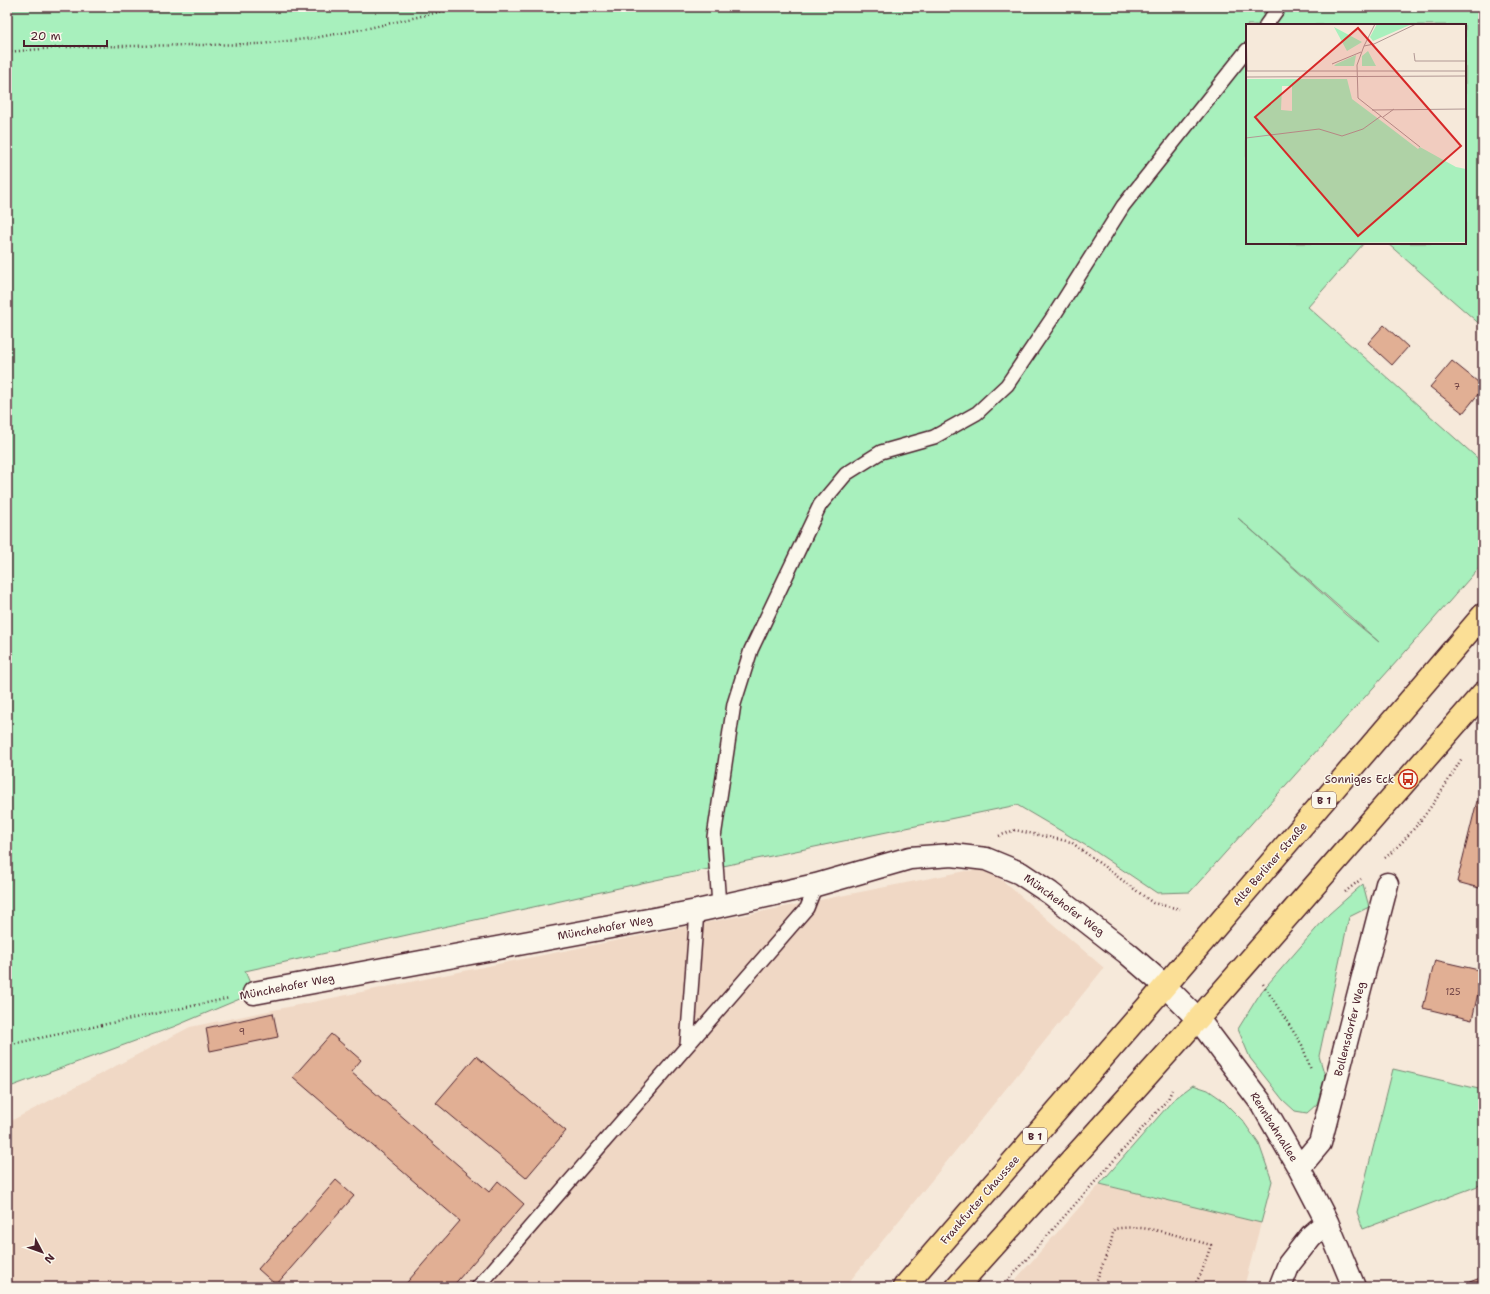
<svg xmlns="http://www.w3.org/2000/svg" width="1490" height="1294" viewBox="0 0 1490 1294" font-family="'Shantell Sans',sans-serif">
  <style>
    .built { fill: #f0d8c5 }
    .green { fill: #a8f0bd; stroke: #798874; fill-rule: evenodd }
    .building { fill: #e1af94; stroke: #4a1f2b }
    .lines { fill: none; stroke-linecap: round; stroke-linejoin: round }
    .service-casing { stroke: #4a1f2b; stroke-width: 16 }
    .minor-casing { stroke: #4a1f2b; stroke-width: 25 }
    .primary-casing { stroke: #4a1f2b; stroke-width: 25 }
    .path { stroke: #4a1f2b; stroke-width: 2.5; stroke-dasharray: 1 3; stroke-linecap: butt }
    .service { stroke: #fbf7ec; stroke-width: 13 }
    .minor { stroke: #fbf7ec; stroke-width: 22 }
    .primary { stroke: #fbdf96; stroke-width: 22 }
    .labels { text-anchor: middle; dominant-baseline: central; stroke-width: 3; stroke-linejoin: round; paint-order: stroke }
    .number-label { font-size: 9px; fill: #704345 }
    .shield { fill: #fbf7ec; stroke: #7f6065; stroke-width: 1 }
    .shield-label { font-size: 10px; font-weight: bold; fill: #4a1f2b }
    .poi-label { font-size: 11px; fill: #4a1f2b; stroke: #fbf7ec; text-anchor: end }
    .street-label { font-size: 11px; fill: #4a1f2b; stroke: #fbf7ec }
    .inset-road { fill: none; stroke: #b19894; stroke-width: 1 }
    .view { fill: #d62828; fill-opacity: 0.15; stroke: #d62828; stroke-width: 2 }
    .inset-edge { fill: none; stroke: #4a1f2b; stroke-width: 2 }
  </style>
  <rect width="100%" height="100%" fill="#f6e9da"/>
  <filter id="ink" filterUnits="userSpaceOnUse"><feTurbulence type="fractalNoise" baseFrequency=".025" numOctaves="2"/><feDisplacementMap in="SourceGraphic" scale="8" xChannelSelector="R" yChannelSelector="G"/><feConvolveMatrix kernelMatrix="1 2 1 2 8 2 1 2 1" color-interpolation-filters="sRGB"/></filter>
  <g filter="url(#ink)">
    <path class="built" d="M989 869 1104 968 845 1287H7V1123L190 1027 498 964 966 871Z
      M1100 1184 1261 1223 1244 1287H1009Z"/>
    <path class="green" d="M7 7H1483V327L1387 243H1465V25H1247V243H1364L1308 307 1483 463V563L1399 659 1190 892 1157 893 1090 848 1017 805 646 882 245 971 254 993 173 1027 7 1088ZM1238 518 1379 642 1346 615Z
      M1363 884 1369 907 1349 917 1319 1056 1325 1076 1317 1104 1307 1113 1295 1111 1283 1100 1250 1058 1238 1029 1261 992 1329 914Z
      M1393 1069 1483 1090V1184L1363 1229 1357 1212Z
      M1193 1085 1208 1090 1221 1099 1243 1121 1259 1144 1272 1181 1261 1223 1100 1184 1173 1100Z"/>
    <path class="building" d="M1384 325 1408 347 1392 365 1368 343Z
      M1452 361 1483 386V388L1463 413 1430 387Z
      M1477 801 1483 803V889L1457 882Z
      M1435 960 1483 971 1472 1020 1423 1008Z
      M273 1013 278 1037 210 1051 206 1028Z
      M331 1034 361 1060 351 1072 489 1192 498 1181 524 1204 452 1287H403L460 1221 293 1077Z
      M476 1056 566 1131 526 1178 436 1103Z
      M336 1180 354 1196 276 1285 258 1269Z
      M1483 1277V1287H1456Z"/>
    <g class="lines">
      <g class="service-casing">
        <path id="service" d="M1266 25 1279 7
          M719 905 714 837 734 704 751 650 820 505 846 474 881 452 934 437 977 413 1007 385 1053 317 1123 206 1247 50
          M687 1045 697 911
          M478 1287 807 908 816 885"/>
      </g>
      <g class="minor-casing">
        <path id="minor" d="M254 993 697 911 816 885 910 858 952 855 986 859 1020 873 1050 893 1127 953 1165 986 1198 1019 1262 1104 1299 1168 1327 1222 1354 1287
          M1299 1168 1320 1143 1387 884
          M1280 1287 1289 1264 1311 1236 1327 1222"/>
      </g>
      <g class="primary-casing">
        <path id="primary" d="M904 1287 1165 986 1483 615
          M957 1287 1198 1019 1483 693"/>
      </g>
      <path class="path" d="M7 52 65 47 261 44 314 38 369 28 461 7
        M999 836 1015 830 1071 842 1153 903 1180 909
        M1385 858C1417 831 1440 795 1462 758
        M1345 892 1361 879
        M1263 984 1302 1045 1311 1070
        M7 1045 230 998
        M1002 1287 1168 1099 1172 1090
        M1094 1287 1110 1246 1114 1229C1146 1223 1180 1237 1211 1245L1201 1274 1193 1287"/>
      <use href="#service" class="service"/>
      <use href="#minor" class="minor"/>
      <use href="#primary" class="primary"/>
    </g>
  </g>
  <defs>
    <g id="bus-ring" transform="scale(1)"><circle r="9.5" fill="#fbf7ec" stroke="#c8321e" stroke-width="1.5"/><path d="M-5-6H5V4H4V6H2V4H-2V6H-4V4H-5ZM-3.5-4V0h7V-4ZM-3.5 1.2v1.5H-2V1.2ZM2 1.2v1.5H3.5V1.2Z" fill="#c8321e"/></g>
  </defs>
  <g fill-rule="evenodd">
    <use href="#bus-ring" x="1408" y="779"/>
  </g>
  <g class="labels">
    <g class="number-label">
      <text x="1457" y="387">7</text>
      <text x="1453" y="992">125</text>
      <text x="242" y="1032">9</text>
    </g>
    <g class="shield">
      <rect x="1312" y="792" width="24" height="16" rx="3"/>
      <rect x="1023" y="1128" width="24" height="16" rx="3"/>
    </g>
    <g class="shield-label">
      <text x="1324" y="800">B 1</text>
      <text x="1035" y="1136">B 1</text>
    </g>
    <g class="poi-label">
      <text x="1394" y="779">Sonniges Eck</text>
    </g>
    <g class="street-label">
      <text transform="translate(1270 864) rotate(-49)">Alte Berliner Straße</text>
      <text transform="translate(1064 905) rotate(36)">Münchehofer Weg</text>
      <text transform="translate(605 928) rotate(-10)">Münchehofer Weg</text>
      <text transform="translate(287 987) rotate(-11)">Münchehofer Weg</text>
      <text transform="translate(1350 1029) rotate(-76)">Bollensdorfer Weg</text>
      <text transform="translate(1274 1127) rotate(58)">Rennbahnallee</text>
      <text transform="translate(980 1200) rotate(-49)">Frankfurter Chaussee</text>
    </g>
  </g>
  <g transform="translate(1246 24)">
    <rect width="220" height="220" fill="#f6e9da"/>
    <path d="M131 0H166L127 17 124 13ZM88 3 116 18 101 27ZM122 27 130 42H116V32ZM110 31 108 42H88L90 40ZM0 55H101L106 75 138 99 172 125 174 123 210 143 220 145V218L0 219ZM36 62H46V87L35 86Z" fill="#a8f0bd" fill-rule="evenodd"/>
    <path class="inset-road" d="M0 0 1 47M129 0 118 22 111 41 112 74 174 123M118 22 128 20 170 0M168 29 169 37H220M86 40 115 28M0 47H220M0 53 220 52M126 86 220 85M137 93 148 85M0 114 73 105 96 112 117 105 135 92"/>
    <path class="view" d="M112 4 215 122 112 212 9 93Z"/>
    <rect width="220" height="220" class="inset-edge"/>
  </g>
  <rect width="1490" height="1294" fill="none" stroke="#fbf7ec" stroke-width="24"/>
  <rect x="12" y="12" width="1466" height="1270" fill="none" stroke="#4a1f2b" stroke-width="1.5" filter="url(#ink)"/>
  <g transform="translate(42 1252) rotate(131)" stroke="#fbf7ec" stroke-width="3" paint-order="stroke">
  <path d="M0-3L7 15L0 10L-7 15Z" fill="#4a1f2b"/>
  <text y="-6" font-size="11" font-weight="bold" text-anchor="middle" fill="#4a1f2b">N</text>
  </g>
  <path d="M24 40v6h83v-6" fill="none" stroke="#4a1f2b" stroke-width="2"/>
  <text x="30" y="40" font-size="12" fill="#4a1f2b" stroke="#fbf7ec" stroke-width="3" paint-order="stroke">20 m</text>
</svg>
